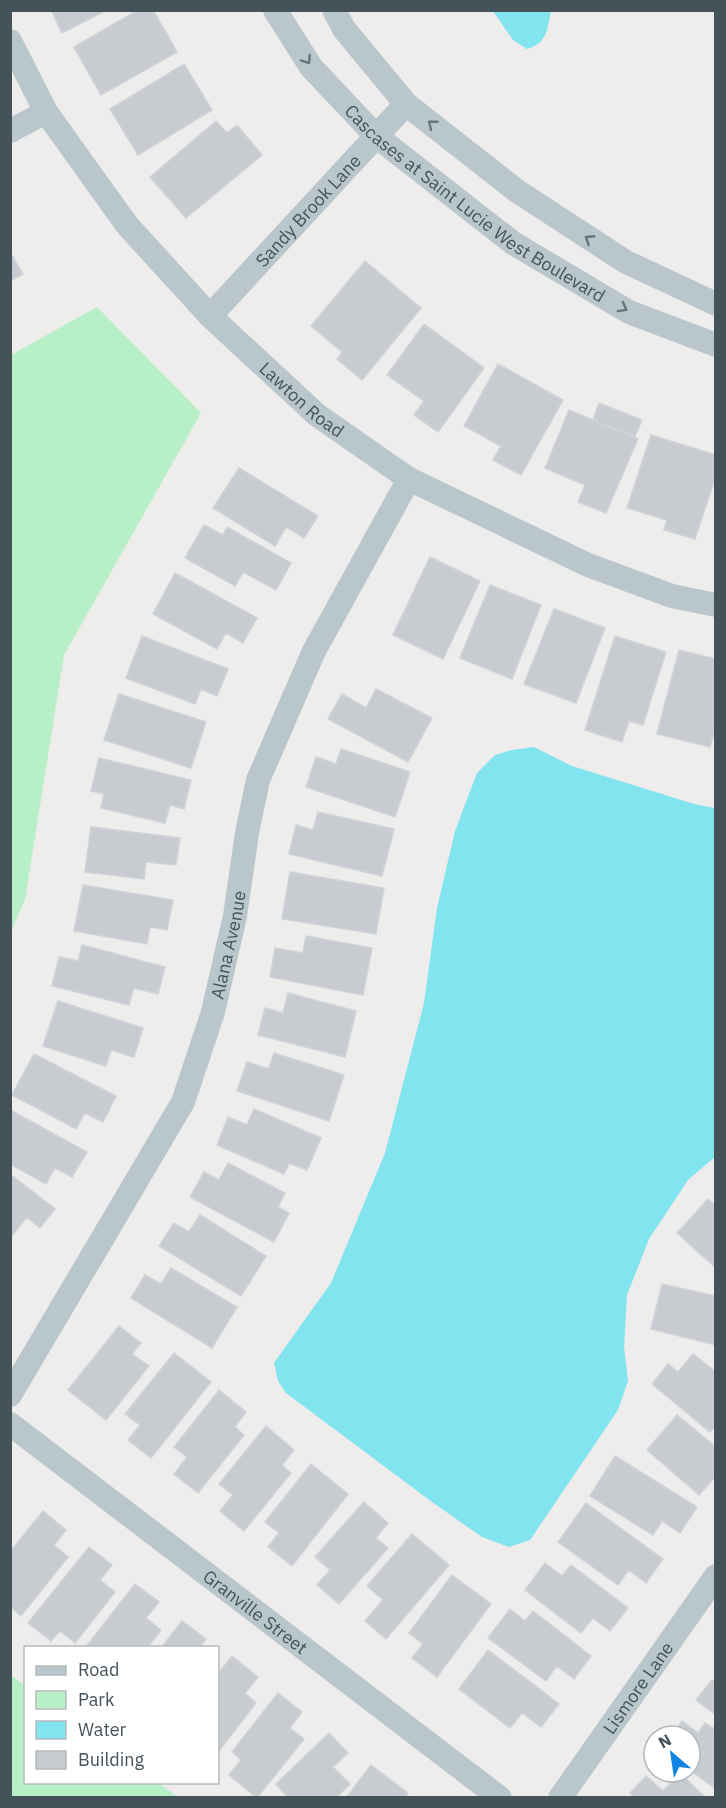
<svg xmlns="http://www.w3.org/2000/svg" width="726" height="1808" viewBox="0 0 726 1808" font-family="'IBM Plex Sans',sans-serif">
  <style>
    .green { fill: #b7f0c7 }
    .water { fill: #82e4ef }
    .building { fill: #c8ccd1; stroke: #cfd3d8; stroke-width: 1.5 }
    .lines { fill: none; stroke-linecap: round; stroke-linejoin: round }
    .street { stroke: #b9c6cc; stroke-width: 24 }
    .oneway { stroke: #67757c }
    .labels { text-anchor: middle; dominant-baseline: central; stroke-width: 4.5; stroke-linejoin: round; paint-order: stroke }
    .street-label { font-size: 18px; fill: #44525a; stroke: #fff }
  </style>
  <rect width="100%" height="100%" fill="#efecec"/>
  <path class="green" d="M97 307 201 413 64 655 25 900 11 931V355Z
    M11 1675 25 1686 26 1782 158 1783 178 1797H11Z"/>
  <path class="water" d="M493 11H551C547 29 548 43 527 49L513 40Z
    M534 747 572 766 694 804 715 808 716 1156 688 1180 649 1239 627 1295 624 1347 628 1381 618 1410 530 1540 509 1547 482 1537 432 1502 286 1393 278 1381 274 1363 331 1283 385 1153 424 1003 437 908 455 831 477 773 495 755 512 750Z"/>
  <path class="building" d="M51 10H107L62 33Z
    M138 10H153L177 52 101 95 74 47Z
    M184 64 212 110 138 155 110 109Z
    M216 121 227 133 237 125 262 155 186 218 150 177Z
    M10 252 23 274 10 281Z
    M365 261 421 308 362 380 337 359 342 352 311 326Z
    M424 324 484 368 438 432 414 415 424 401 387 375Z
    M498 364 563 400 521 475 493 460 501 446 464 426Z
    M599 403 642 420 635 436 593 420Z
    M569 410 638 439 606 513 578 502 585 485 545 468Z
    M651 435 716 455V476L695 539 664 530 667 520 627 508Z
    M239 468 318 516 304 538 286 527 275 546 213 508Z
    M204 525 223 535 227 527 291 563 276 590 243 572 235 586 185 558Z
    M430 557 480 581 443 659 393 635Z
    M175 573 257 618 243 643 226 633 217 649 153 614Z
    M490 585 541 605 512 679 460 658Z
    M554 609 605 628 576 703 524 684Z
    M142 636 228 669 217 696 201 689 195 704 126 678Z
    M615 636 666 652 643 725 629 721 622 742 585 730Z
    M679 650 716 659V727L710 747 657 734Z
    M376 689 432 718 408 762 328 719 342 694 366 708Z
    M119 694 206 722 191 768 104 740Z
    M341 749 410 772 395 817 306 787 316 757 336 764Z
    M99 758 191 780 184 809 170 805 165 823 101 808 104 794 91 791Z
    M318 812 394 829 382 876 289 854 296 825 313 830Z
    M91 827 180 838 176 865 146 862 144 879 85 872Z
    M290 872 384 888 376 934 282 919Z
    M83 885 173 900 167 930 150 927 147 944 74 931Z
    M306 936 372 948 363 995 270 977 275 948 303 953Z
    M82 945 165 967 158 994 134 988 129 1005 52 986 59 957 78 961Z
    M288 993 356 1011 345 1057 258 1035 265 1008 283 1013Z
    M58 1001 143 1028 134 1057 111 1050 106 1066 43 1046Z
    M274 1053 344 1075 329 1121 237 1091 247 1062 269 1069Z
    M34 1054 116 1096 103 1122 85 1113 76 1129 12 1095Z
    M254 1109 321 1138 307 1170 289 1163 284 1174 217 1145 228 1117 247 1125Z
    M10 1110 87 1152 72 1177 55 1168 46 1184 10 1164Z
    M228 1163 285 1193 278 1207 289 1213 274 1242 190 1197 204 1172 219 1180Z
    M10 1174 55 1209 40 1228 27 1217 11 1237Z
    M708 1199 716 1206V1268L677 1233Z
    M200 1215 266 1256 241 1296 159 1246 174 1223 189 1232Z
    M171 1268 237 1307 212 1348 131 1298 145 1275 161 1284Z
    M662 1284 716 1296V1345L651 1329Z
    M119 1326 141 1343 132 1354 149 1366 106 1420 68 1390Z
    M174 1353 211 1382 151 1458 128 1440 140 1425 125 1414Z
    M693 1354 716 1372V1426L710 1432 652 1384 668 1364 678 1372Z
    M219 1390 246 1412 235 1427 244 1435 198 1493 174 1474 187 1457 174 1447Z
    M677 1415 716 1447V1476L699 1495 647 1450Z
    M266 1426 294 1450 282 1465 291 1473 244 1531 220 1511 233 1495 219 1484Z
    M615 1456 697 1507 680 1533 662 1521 653 1535 590 1496Z
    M311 1464 348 1494 292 1566 268 1547 279 1533 265 1522Z
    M364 1502 388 1523 376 1538 388 1548 339 1604 317 1585 330 1570 315 1557Z
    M586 1503 663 1559 646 1583 629 1570 618 1585 558 1542Z
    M43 1511 66 1530 54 1545 68 1557 21 1616 10 1607V1552Z
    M412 1534 449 1565 386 1639 365 1621 383 1600 367 1586Z
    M89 1547 112 1565 100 1580 115 1592 75 1643 60 1631 51 1641 28 1623Z
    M545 1563 562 1576 571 1565 628 1608 610 1631 593 1618 581 1633 525 1590Z
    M452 1575 491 1604 437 1677 412 1658 423 1644 409 1633Z
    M135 1584 159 1602 146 1618 161 1630 147 1648H85Z
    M510 1609 525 1621 533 1611 591 1656 574 1679 557 1666 546 1681 488 1638Z
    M182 1621 206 1639 199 1648H161Z
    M488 1650 559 1704 541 1727 522 1713 510 1728 459 1689Z
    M232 1656 258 1677 245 1693 256 1703 218 1752V1674Z
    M712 1680 716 1682V1715L696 1700Z
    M278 1693 302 1712 290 1728 304 1739 257 1798 229 1775 241 1760 232 1752Z
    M682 1721 698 1733 705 1723 716 1730V1789L690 1770V1736H671Z
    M329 1733 348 1753 333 1767 350 1784 336 1798H288L276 1784Z
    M371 1765 408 1793 405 1798H346Z
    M680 1773 706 1798H634L630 1793 646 1776 663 1791Z"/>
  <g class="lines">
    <g class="street">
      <path id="s1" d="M275 10 311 67 376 136 513 243 629 312 716 345"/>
      <path d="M334 10 344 29 406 104 517 191 626 262 716 304"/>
      <path id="s2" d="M10 41 46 112 127 225 210 316 317 415 409 479 588 565 672 596 716 605"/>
      <path d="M10 131 46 112"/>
      <path id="s3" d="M210 316 406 104"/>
      <path id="s4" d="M10 1395 183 1102 213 1012 235 916 247 833 258 780 314 651 409 479"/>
      <path id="s5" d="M10 1424 500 1798"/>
      <path id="s6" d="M560 1798 716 1576"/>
    </g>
  </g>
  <defs><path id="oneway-chevron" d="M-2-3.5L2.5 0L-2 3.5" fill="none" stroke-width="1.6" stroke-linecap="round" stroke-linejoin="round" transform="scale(1.5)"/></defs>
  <g class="oneway">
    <use href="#oneway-chevron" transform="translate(307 60) rotate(57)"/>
    <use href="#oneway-chevron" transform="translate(432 124) rotate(-142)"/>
    <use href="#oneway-chevron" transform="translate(589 239) rotate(-147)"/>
    <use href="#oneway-chevron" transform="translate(623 308) rotate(29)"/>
  </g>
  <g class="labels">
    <g class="street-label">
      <text stroke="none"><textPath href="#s1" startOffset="282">Cascases at Saint Lucie West Boulevard</textPath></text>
      <text stroke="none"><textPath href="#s3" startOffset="144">Sandy Brook Lane</textPath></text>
      <text stroke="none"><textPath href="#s2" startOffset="466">Lawton Road</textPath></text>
      <text stroke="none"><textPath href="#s4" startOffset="504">Alana Avenue</textPath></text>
      <text stroke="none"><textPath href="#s5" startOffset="309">Granville Street</textPath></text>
      <text stroke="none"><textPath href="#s6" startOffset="135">Lismore Lane</textPath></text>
    </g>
  </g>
  <rect width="726" height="1808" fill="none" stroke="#44525a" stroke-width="24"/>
  <rect x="24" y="1646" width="195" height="138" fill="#ffffff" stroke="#b4babd" stroke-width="1.5"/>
  <rect x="36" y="1666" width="30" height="9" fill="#b9c6cc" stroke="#b4babd" stroke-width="1.5"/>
  <text x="78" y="1676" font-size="18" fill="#44525a">Road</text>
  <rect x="36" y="1691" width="30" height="18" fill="#b7f0c7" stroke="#b4babd" stroke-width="1.5"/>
  <text x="78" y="1706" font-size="18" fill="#44525a">Park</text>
  <rect x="36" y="1721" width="30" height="18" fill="#82e4ef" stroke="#b4babd" stroke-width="1.5"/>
  <text x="78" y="1736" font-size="18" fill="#44525a">Water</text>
  <rect x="36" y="1751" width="30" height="18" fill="#c8ccd1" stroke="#b4babd" stroke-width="1.5"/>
  <text x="78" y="1766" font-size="18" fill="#44525a">Building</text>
  <g transform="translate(672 1754) rotate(331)"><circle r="28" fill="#ffffff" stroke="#b4babd" stroke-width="1.5"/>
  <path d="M0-4.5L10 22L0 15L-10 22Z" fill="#1284e3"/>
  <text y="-9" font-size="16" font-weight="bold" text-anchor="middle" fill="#44525a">N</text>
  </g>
</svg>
